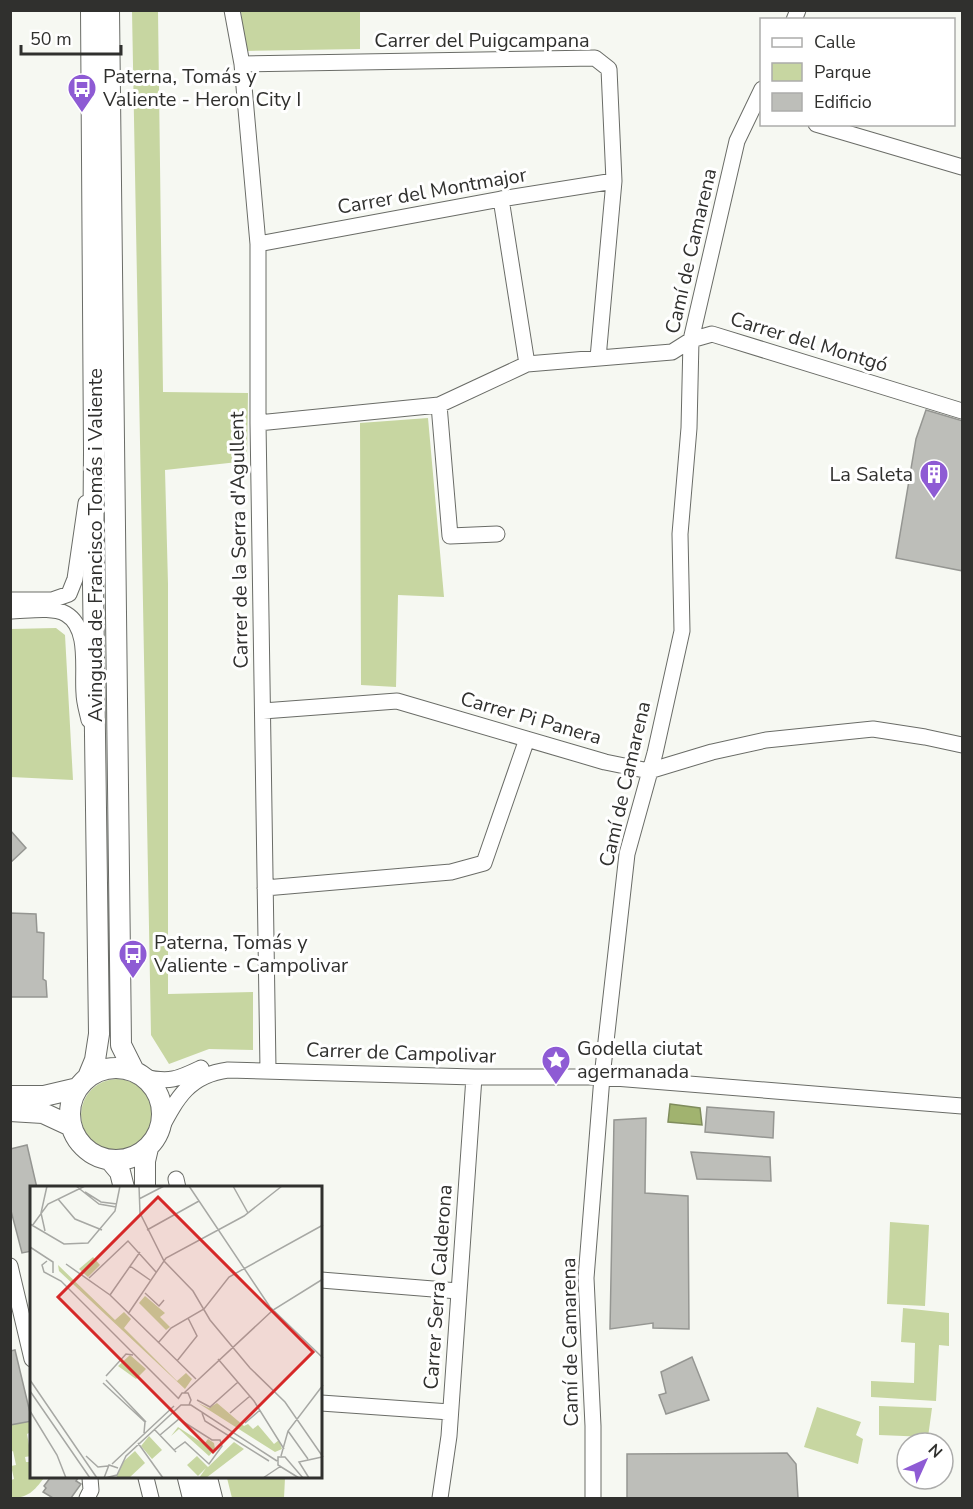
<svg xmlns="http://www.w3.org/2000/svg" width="973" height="1509" viewBox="0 0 973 1509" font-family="'Nunito Sans',sans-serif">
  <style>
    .green { fill: #c7d6a1 }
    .water { fill: #a1b36f; stroke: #7f8c5c; stroke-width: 1.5 }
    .building { fill: #bdbeb9; stroke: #959692; stroke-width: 1.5 }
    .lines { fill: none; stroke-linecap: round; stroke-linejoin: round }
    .minor-casing { stroke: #6a6c67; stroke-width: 17 }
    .major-casing { stroke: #6a6c67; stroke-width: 22 }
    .minor { stroke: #fff; stroke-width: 15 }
    .major { stroke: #fff; stroke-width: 20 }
    .labels { text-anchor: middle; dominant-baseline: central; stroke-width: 6; stroke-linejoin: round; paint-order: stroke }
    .street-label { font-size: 20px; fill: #30302e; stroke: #fff }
    .poi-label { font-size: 20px; fill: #30302e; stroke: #fff; text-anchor: start }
    .inset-road { fill: none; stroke: #a7a8a4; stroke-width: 1.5 }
    .view { fill: #d62828; fill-opacity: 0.15; stroke: #d62828; stroke-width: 3 }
    .inset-edge { fill: none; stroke: #30302e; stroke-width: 3 }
  </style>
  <rect width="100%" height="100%" fill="#f6f8f2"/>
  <path class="green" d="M132 11H158L163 392 248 393 247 461 165 470 168 584V994L253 992V1050L209 1049 169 1064 151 1035Z
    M241 11H360V49L245 51Z
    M428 418 444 597 398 595 396 687 361 685 360 423Z
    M56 628 65 635 73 780 11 777V629Z
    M81 1115a36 36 0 1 1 72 0a36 36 0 1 1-72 0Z
    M890 1222 929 1225 925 1306 887 1304Z
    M903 1308 949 1313V1346L939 1345 936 1401 871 1397V1381L914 1383 915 1343 901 1342Z
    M879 1406 932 1408 928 1437 879 1435Z
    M817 1407 861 1422 856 1435 863 1439 858 1464 804 1447Z
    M31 1420V1432L27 1434 31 1456 25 1457 26 1462H31L32 1478H44C34 1491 28 1498 11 1498V1480L14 1479 11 1466 16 1465 13 1451 11 1452 10 1425Z
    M227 1478H285L284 1498H232Z"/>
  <path class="water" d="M670 1104 700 1108 702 1125 668 1122Z"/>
  <path class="building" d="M926 410 963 421V571L896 558 916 439Z
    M10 830 26 848 10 863Z
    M10 913 36 914 37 932 44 933 43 979 46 981 47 997H10Z
    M707 1107 774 1112 773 1138 705 1132Z
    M646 1118 645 1193 688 1196 689 1329 653 1328V1323L610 1329 614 1120Z
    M27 1145 37 1188H32V1251L22 1253 10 1207V1149Z
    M691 1152 770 1157 771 1181 697 1179Z
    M15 1350 32 1421 10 1425V1351Z
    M692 1357 709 1400 666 1414 659 1395 666 1393 661 1372Z
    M787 1453 796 1464 798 1498H627V1454Z
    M50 1478H78L76 1481 81 1484 71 1498H53L43 1492 46 1488 44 1486Z"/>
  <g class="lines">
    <g class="minor-casing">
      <path id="minor" d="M232 10 242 64 258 244V423L268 1069
        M794 20 798 10
        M242 64 595 58 609 69 614 181 598 358
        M816 124 962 167
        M501 199 527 364
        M258 244 501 199 614 181
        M439 405 450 536 497 534
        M258 423 439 405 527 364 672 352 691 340 712 334 962 411
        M10 600H52L69 594 75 579 86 503
        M10 611C26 611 52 606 66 614 90 628 82 670 84 693 84 702 87 711 89 720
        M263 711 397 701 605 762 649 771 712 752 766 740 873 729 925 737 962 745
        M265 888 451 872 484 863 527 739
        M144 1077C170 1083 178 1079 201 1068
        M160 1130C177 1098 189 1075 228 1070L474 1077H602L962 1106
        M176 1179 178 1188
        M10 1266 32 1359
        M321 1280 458 1291
        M321 1403 450 1412
        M146 1478 151 1498
        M87 1498 91 1490 90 1478
        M440 1498 449 1436 474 1077
        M593 1498V1426L586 1278 602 1077 627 854 655 753 682 631 680 534 689 428 691 340 737 141 762 89"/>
    </g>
    <g class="major-casing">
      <path id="major" d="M109 10 121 1045 134 1071
        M70 1114a46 46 0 1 1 92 0a46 46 0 1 1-92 0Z
        M88 1077 95 1060 99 1034 93 584 94 452 91 10
        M10 1096H44L78 1088
        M10 1111 43 1113 71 1126
        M110 1160 120 1172 124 1188
        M145 1188V1161L148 1148
        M188 1478 193 1498
        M207 1478 212 1498"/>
    </g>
    <use href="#minor" class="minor"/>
    <use href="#major" class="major"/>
  </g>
  <defs>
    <g id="bus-pin" transform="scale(1.5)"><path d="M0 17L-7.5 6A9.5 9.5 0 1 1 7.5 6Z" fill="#8e5bd4" stroke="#fff"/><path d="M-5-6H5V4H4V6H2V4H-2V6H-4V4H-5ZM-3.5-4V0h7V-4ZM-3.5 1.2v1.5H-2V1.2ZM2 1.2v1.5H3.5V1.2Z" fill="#fff"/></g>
    <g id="building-pin" transform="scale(1.5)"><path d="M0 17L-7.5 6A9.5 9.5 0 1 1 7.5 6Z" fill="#8e5bd4" stroke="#fff"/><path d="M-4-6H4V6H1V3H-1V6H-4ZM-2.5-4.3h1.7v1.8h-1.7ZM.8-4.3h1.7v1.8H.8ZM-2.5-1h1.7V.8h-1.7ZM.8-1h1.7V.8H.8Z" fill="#fff"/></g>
    <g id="sight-pin" transform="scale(1.5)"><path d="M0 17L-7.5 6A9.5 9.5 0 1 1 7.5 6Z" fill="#8e5bd4" stroke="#fff"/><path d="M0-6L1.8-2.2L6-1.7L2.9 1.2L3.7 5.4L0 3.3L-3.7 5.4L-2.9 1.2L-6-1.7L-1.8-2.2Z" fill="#fff"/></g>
  </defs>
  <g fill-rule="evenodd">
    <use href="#bus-pin" x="82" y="88"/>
    <use href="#building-pin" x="934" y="474"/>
    <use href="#bus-pin" x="133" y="954"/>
    <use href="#sight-pin" x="556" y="1060"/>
  </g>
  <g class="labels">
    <g class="street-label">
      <text x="482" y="40">Carrer del Puigcampana</text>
      <text transform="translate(432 191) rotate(-10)">Carrer del Montmajor</text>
      <text transform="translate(691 251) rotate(-77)">Camí de Camarena</text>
      <text transform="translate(809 342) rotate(17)">Carrer del Montgó</text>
      <text transform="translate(239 540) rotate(-91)">Carrer de la Serra d'Agullent</text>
      <text transform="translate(95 545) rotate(-90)">Avinguda de Francisco Tomás i Valiente</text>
      <text transform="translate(531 718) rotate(16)">Carrer Pi Panera</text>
      <text transform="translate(625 784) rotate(-77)">Camí de Camarena</text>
      <text transform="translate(401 1053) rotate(2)">Carrer de Campolivar</text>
      <text transform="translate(438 1287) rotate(-86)">Carrer Serra Calderona</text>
      <text transform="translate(570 1342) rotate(-91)">Camí de Camarena</text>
    </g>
    <g class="poi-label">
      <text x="103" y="76">Paterna, Tomás y<tspan x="103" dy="23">Valiente - Heron City I</tspan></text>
      <text x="913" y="474" text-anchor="end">La Saleta</text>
      <text x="154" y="942">Paterna, Tomás y<tspan x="154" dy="23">Valiente - Campolivar</tspan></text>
      <text x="577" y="1048">Godella ciutat<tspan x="577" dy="23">agermanada</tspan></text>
    </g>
  </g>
  <g transform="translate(30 1186)">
    <rect width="292" height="292" fill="#f6f8f2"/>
    <path d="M63 71 70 79 58 91 49 83ZM28 79 85 134 94 126 101 133 94 142 147 195 156 187 162 193 155 203 29 85ZM115 110 135 127 130 131 140 141 136 144 109 117ZM100 169 116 183 106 193 88 180ZM168 217 179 222 187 217 214 240 218 238 223 243 228 239 244 258 249 254 252 263 245 266ZM148 241 174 258 178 253 184 257 185 263 179 270 149 243 141 250ZM119 250 132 264 122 273 111 260ZM204 256 214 263 176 292H169L176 282 168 290 157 279 167 270 178 281ZM105 265 115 277 99 292H86L94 275Z" fill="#c7d6a1"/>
    <path class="inset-road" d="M46 0 69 18 86 21M109 0 110 27 134 75 163 105 180 134 220 182 255 216 293 271M159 0 240 121 293 172M203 0 218 27M55 6 71 16 87 18M28 13 45 33 72 44M109 13 134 0M0 38 34 58 58 57 85 25 90 0M2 40 18 18 55 0M117 44 169 15M15 45 11 27 17 0M0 61 23 76V87M17 75 12 79 14 86 31 95 148 212M36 78 80 109 166 193M100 80 120 94M59 92 98 55 126 86M115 107 129 120 134 114M80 109 110 66M98 128 136 72 214 30 252 0M128 157 141 142 174 123 199 91 293 39M188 173 224 215 254 263M147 175 167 150 158 132M76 190 96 168 103 169M0 194 67 292M76 194 116 236M73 197 115 236 114 247M0 205 60 292M154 207 243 124 293 93M148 213 152 207H158L161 214 159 219M167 214 180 221 208 196M0 225 27 269 36 292M172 227 175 235 239 275M200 227 220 210M215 237 230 224M124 243 146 266M258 245 278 273M130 249 149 233 182 254H190L192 260 179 278 155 256 144 264M108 257 133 292M56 270 68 281 78 280M251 270 258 245 293 199M82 278 144 220M74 292 79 279 88 282M75 292 87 289 96 270 151 219H161L247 275M233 292 251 280M269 292 248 279V271H255L273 292M279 292 269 276 292 271"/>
    <path class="view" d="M128 11 283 166 183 266 28 111Z"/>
    <rect width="292" height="292" class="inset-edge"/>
  </g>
  <rect width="973" height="1509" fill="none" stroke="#30302e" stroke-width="24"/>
  <rect x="760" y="18" width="195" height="108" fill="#ffffff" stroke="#acacab" stroke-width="1.5"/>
  <rect x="772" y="38" width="30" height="9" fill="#ffffff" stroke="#acacab" stroke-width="1.5"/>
  <text x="814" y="48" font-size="18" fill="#30302e">Calle</text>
  <rect x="772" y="63" width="30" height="18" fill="#c7d6a1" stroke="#acacab" stroke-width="1.5"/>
  <text x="814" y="78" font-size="18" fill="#30302e">Parque</text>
  <rect x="772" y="93" width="30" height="18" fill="#bdbeb9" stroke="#acacab" stroke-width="1.5"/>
  <text x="814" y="108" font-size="18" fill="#30302e">Edificio</text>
  <g transform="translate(925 1461) rotate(45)"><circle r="28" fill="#ffffff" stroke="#acacab" stroke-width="1.5"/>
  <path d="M0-4.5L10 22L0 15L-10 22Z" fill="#8e5bd4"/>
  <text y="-9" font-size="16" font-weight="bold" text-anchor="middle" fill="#30302e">N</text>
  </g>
  <path d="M21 45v9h100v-9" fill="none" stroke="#30302e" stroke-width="3"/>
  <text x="30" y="45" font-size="18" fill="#30302e" stroke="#ffffff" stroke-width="4.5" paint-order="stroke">50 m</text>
</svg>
